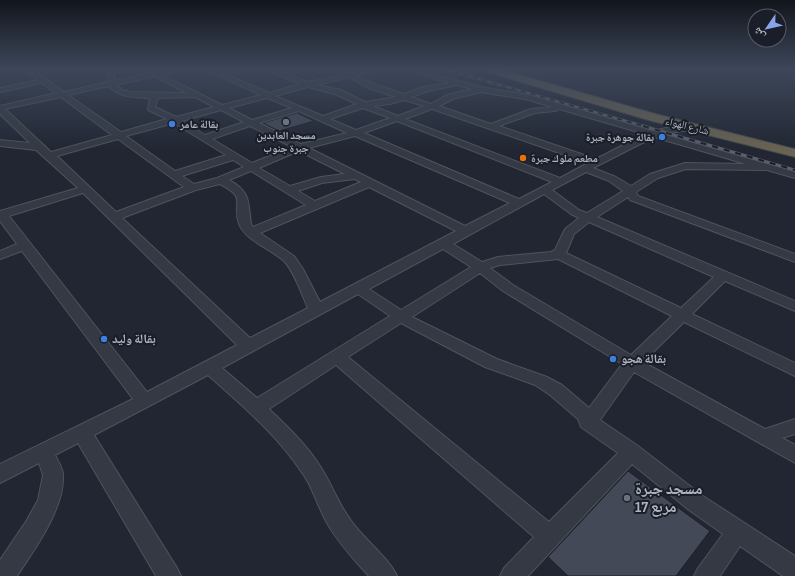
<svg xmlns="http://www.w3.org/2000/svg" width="795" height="576" viewBox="0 0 795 576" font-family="'Sofia Sans Condensed','Noto Naskh Arabic',sans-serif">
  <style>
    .building { fill: #434957; stroke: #1c202a }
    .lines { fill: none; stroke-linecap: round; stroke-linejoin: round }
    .minor-casing { stroke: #4f535e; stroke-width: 2 }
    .highway-casing { stroke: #3c404b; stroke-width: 2 }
    .minor { fill: #343943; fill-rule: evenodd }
    .highway { fill: #686352; fill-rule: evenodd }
    .rail-far1-casing { stroke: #5a5f6d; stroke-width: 2.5 }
    .rail-casing { stroke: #5a5f6d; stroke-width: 3 }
    .rail-far1 { stroke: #1a1e28; stroke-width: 1.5; stroke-dasharray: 5; stroke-linecap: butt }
    .rail { stroke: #1a1e28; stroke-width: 2; stroke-dasharray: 6; stroke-linecap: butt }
    .worship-dot { fill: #6b7280; stroke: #1a1e28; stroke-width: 1.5 }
    .shop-dot { fill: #3f7fe0; stroke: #1a1e28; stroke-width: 1.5 }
    .food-dot { fill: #e8710a; stroke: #1a1e28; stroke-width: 1.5 }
    .labels { text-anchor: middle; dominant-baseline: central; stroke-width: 4; stroke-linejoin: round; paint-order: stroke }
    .far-poi-label { font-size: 11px; font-weight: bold; fill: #aeb3c0; stroke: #1a1e28; text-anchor: start }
    .far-street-label { font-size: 11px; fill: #aeb3c0; stroke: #1a1e28 }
    .poi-label { font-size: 13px; font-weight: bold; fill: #aeb3c0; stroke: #1a1e28; text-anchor: start }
    .near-poi-label { font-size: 16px; font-weight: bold; fill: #aeb3c0; stroke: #1a1e28; text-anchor: start }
  </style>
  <rect width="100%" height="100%" fill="#212632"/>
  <path class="building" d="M297 113 314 121 279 131 263 123Z
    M628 471 710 531 676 576H568L548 557Z"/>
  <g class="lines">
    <g class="minor-casing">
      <path id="minor" d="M24 69H32L64 92 108 82 107 69H113L115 81 168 69H181L162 75 222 105 261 95 204 69H213L269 93 300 84 264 69H273L308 82 341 75 328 69C336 69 345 73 351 73 361 72 370 69 380 69L356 76 374 84 404 94 423 87 449 83 406 69H417L480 87 529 95 653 131 679 125H696V129L662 134 795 172V178L767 170 686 169 658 178 636 192 638 196 795 254V262L630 200 628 197 597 217 795 301V311L725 281 692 314 795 363V376L684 322 643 362 765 429 795 419V434L782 438 795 445V463L634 372 600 420 638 446 703 496 795 556V576H783L740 546 720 576H694L698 568 723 534 689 510 632 464 528 576H500L504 568 534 537 336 365 269 409C287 426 306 444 320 466 332 484 338 504 352 522 364 539 389 558 397 576H369C353 559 337 541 326 521 317 505 313 488 303 474 278 436 242 405 208 375L94 435 177 568 181 576H156L78 443 55 455C58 461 63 468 63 475 65 508 34 550 17 576H0V560L27 520 38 500 43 475 39 463 0 483V464L133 399 22 251 0 259V251L17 244 0 221V211L78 188 36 150 0 146V140L30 143 0 114V106L56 93 42 83 0 92V88L38 80ZM154 76 187 93 131 92 122 90 116 85ZM349 77 368 88 396 97 365 102 341 90 317 85ZM457 85 472 89 447 95 431 104 411 97 428 91ZM109 86C119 98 136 97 150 98L148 110 167 119 121 132 68 95ZM308 87 335 94 357 104 323 116 275 96ZM481 92 525 99 552 107 531 109 491 124 439 106 453 99ZM61 97 112 135 51 152 5 109ZM195 97 214 107 176 117 155 107 158 98ZM267 98 292 108 252 120 229 108ZM404 100 424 106 398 116 373 106 390 104ZM363 108 390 118 356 130 330 119ZM432 109 588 163 560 178 405 119ZM559 109 645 134 596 159 499 126 535 113 555 111ZM221 110 244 122 205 135 182 121ZM299 111 347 133 301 144 259 123ZM397 121 552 182 519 199 364 133ZM174 123 226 155 175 171 126 136ZM250 126 292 147 252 163 212 139ZM355 136 510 203 465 226 309 148ZM654 137 746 164 685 163 650 174 631 186 616 177 593 168ZM118 139 184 187 116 212 57 156ZM299 151 345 174 321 177 290 186 259 168ZM233 160 244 167 217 178 194 184 182 176ZM251 171 306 205 253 227 251 224C248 202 251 192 229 180ZM586 172 609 181 623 191 587 213 579 210 552 190ZM355 179 361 182 315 201 298 191 322 183ZM220 184C249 199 231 202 239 224 245 240 272 250 284 261 294 271 302 295 308 308L250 338 122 218 196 190ZM369 187 456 231 320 302 303 269 294 256 260 233ZM83 193 237 345 147 392 9 216ZM544 194 571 214 579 218 565 229 555 250 551 252 498 257 482 262 453 244ZM589 222 714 277 681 308 566 253 574 234ZM443 249 471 267 401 310 369 289ZM558 259 672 316 631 355 513 285 490 268 500 265ZM480 273 503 291 622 364 589 408 562 385 547 377 497 359 412 317ZM358 294 390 316 257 398 222 368ZM401 323 485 367 535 385 550 395 578 419 581 427 618 453 549 522 348 357Z"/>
    </g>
    <g class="highway-casing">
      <path id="highway" d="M483 69H499L656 114 795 149V157L648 120 484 71Z"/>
    </g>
    <use href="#minor" class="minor"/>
    <use href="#highway" class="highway"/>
    <g class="rail-far1-casing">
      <path id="rail-far1" d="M444 69 647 127"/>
    </g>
    <g class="rail-casing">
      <path id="rail" d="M643 126 795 170"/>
    </g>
    <use href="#rail-far1" class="rail-far1"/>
    <use href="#rail" class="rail"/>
  </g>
  <linearGradient id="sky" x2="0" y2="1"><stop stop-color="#12151c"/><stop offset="0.46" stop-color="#3d475a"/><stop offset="1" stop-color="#3d475a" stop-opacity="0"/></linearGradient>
  <rect width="795" height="150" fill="url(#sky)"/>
  <g class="worship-dot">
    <circle cx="286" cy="122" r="4"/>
    <circle cx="627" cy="498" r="4"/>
  </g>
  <g class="shop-dot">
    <circle cx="172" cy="124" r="4"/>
    <circle cx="662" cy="137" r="4"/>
    <circle cx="104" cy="339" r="4"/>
    <circle cx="613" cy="359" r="4"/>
  </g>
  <circle class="food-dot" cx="523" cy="158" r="4"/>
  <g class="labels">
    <g class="far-poi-label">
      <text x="180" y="124">بقالة عامر</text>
      <text x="286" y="135" text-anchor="middle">مسجد العابدين<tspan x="286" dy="13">جبرة جنوب</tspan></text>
      <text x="654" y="137" text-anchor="end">بقالة جوهرة جبرة</text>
      <text x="531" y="158">مطعم ملوك جبرة</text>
    </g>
    <g class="far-street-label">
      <text transform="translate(687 126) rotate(14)">شارع الهواء</text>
    </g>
    <g class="poi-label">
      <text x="112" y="339">بقالة وليد</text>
      <text x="621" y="359">بقالة هجو</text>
    </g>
    <g class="near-poi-label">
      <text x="635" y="489">مسجد جبرة<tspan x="635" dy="18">مربع 17</tspan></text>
    </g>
  </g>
  <g transform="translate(767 28) rotate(236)"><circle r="19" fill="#1a1e28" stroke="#555a65"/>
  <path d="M0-3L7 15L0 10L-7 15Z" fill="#8ba3e9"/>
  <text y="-6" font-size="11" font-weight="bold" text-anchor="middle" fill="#aeb3c0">ش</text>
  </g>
</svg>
